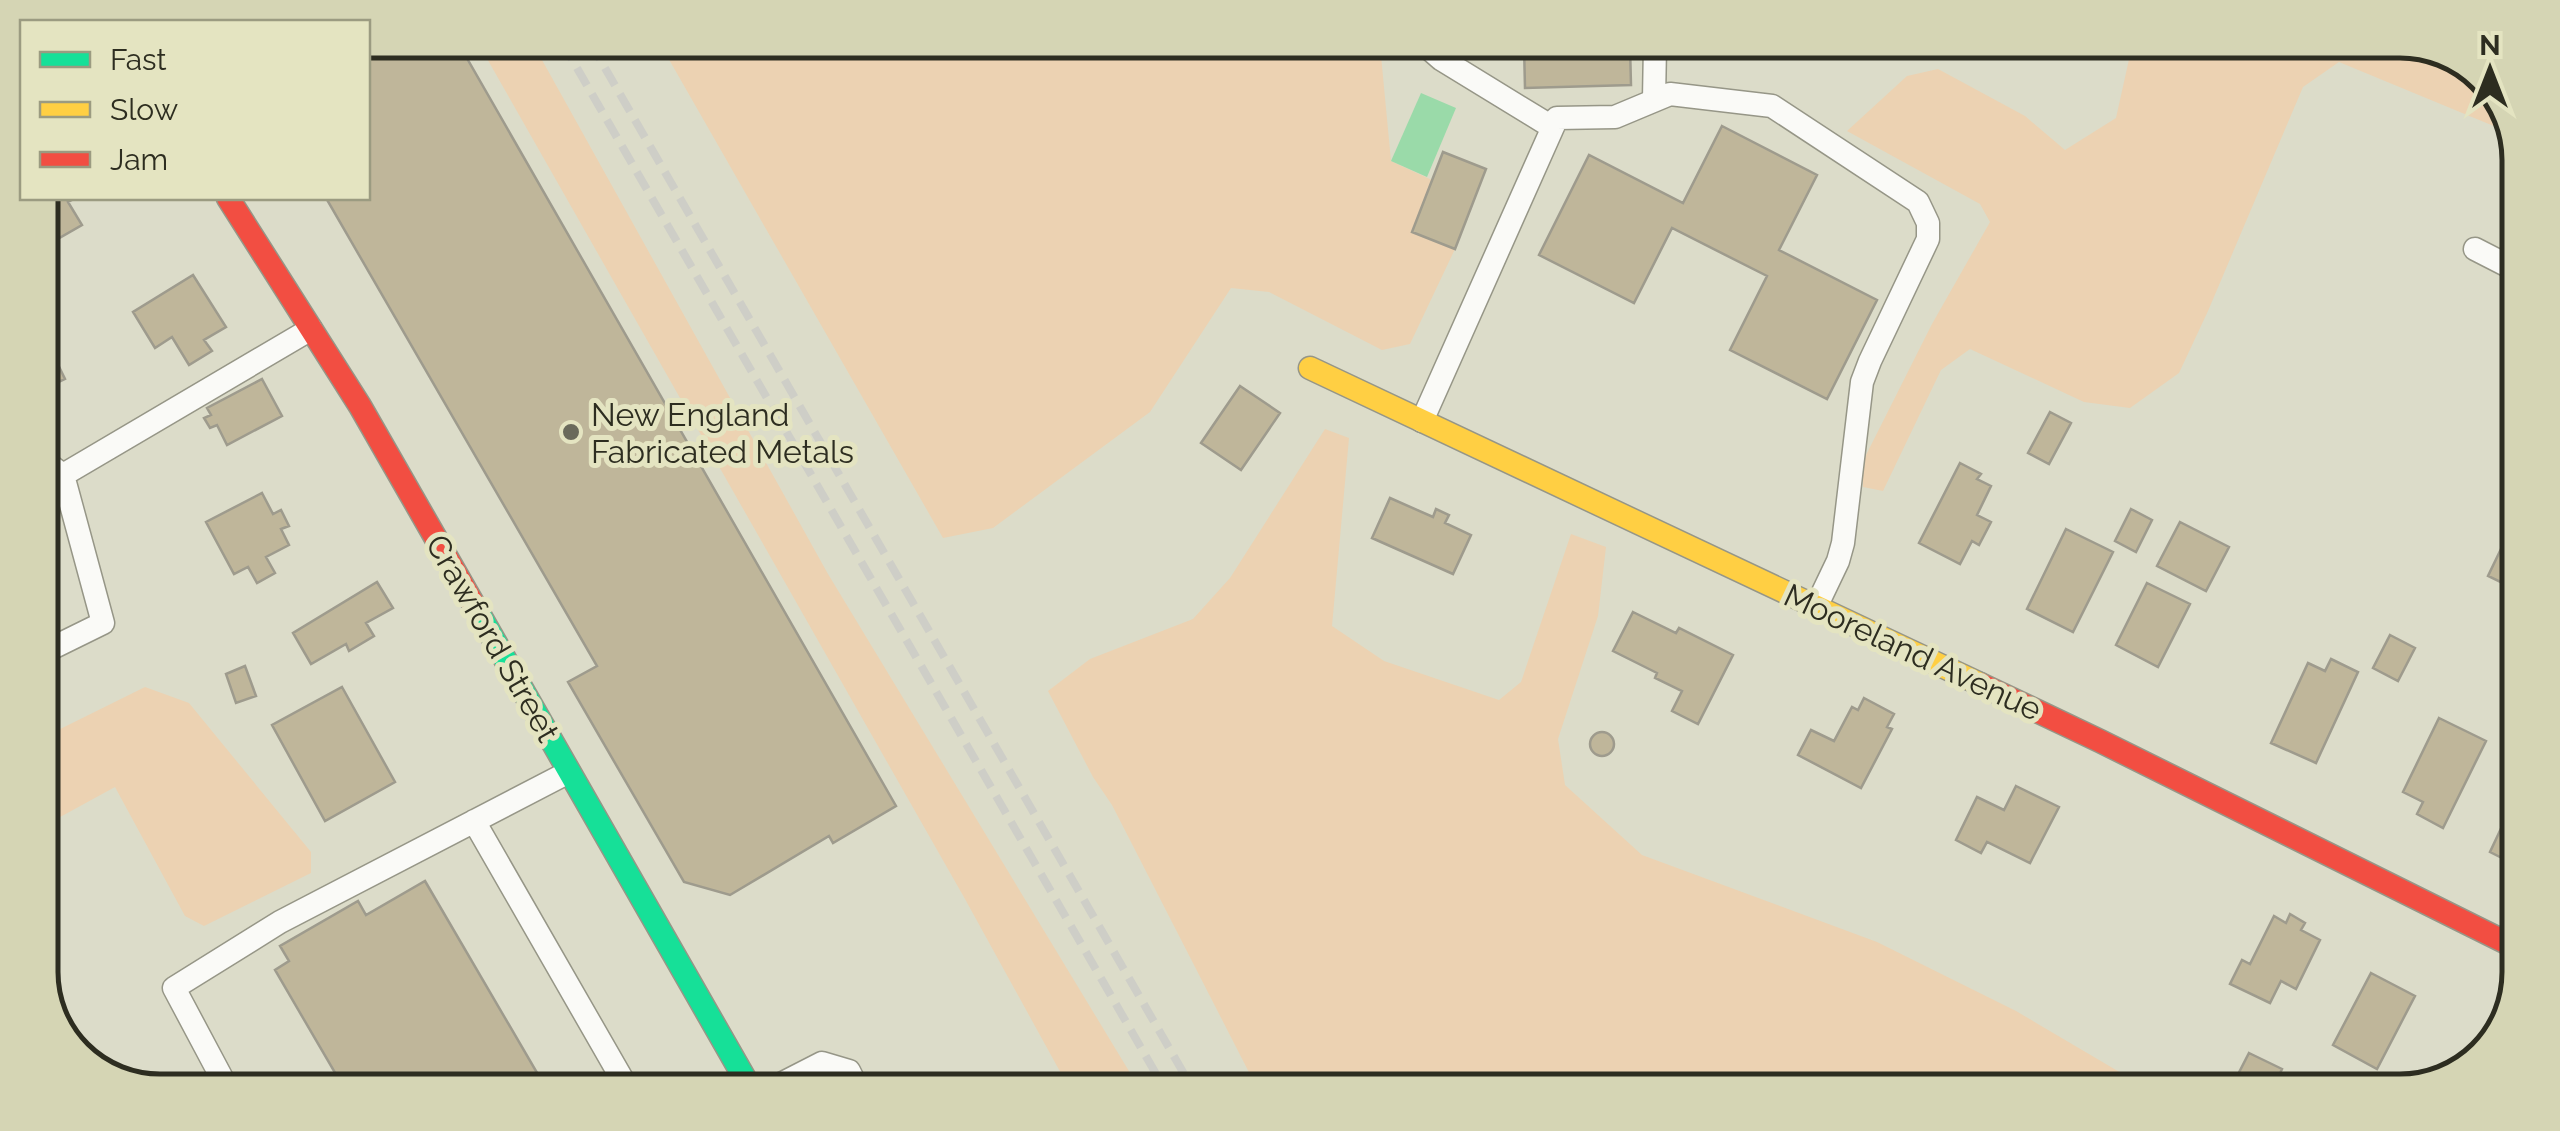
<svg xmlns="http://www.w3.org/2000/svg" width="2560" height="1131" viewBox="0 0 2560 1131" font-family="Raleway,sans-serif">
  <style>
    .green { fill: #ecd2b2 }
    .water { fill: #9adaa9 }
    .building { fill: #bfb69a; stroke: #9e9b8d; stroke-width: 2.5 }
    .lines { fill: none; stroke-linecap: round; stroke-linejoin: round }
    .lane-casing { stroke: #969687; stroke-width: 25 }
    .fast-casing { stroke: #969687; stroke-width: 25 }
    .slow-casing { stroke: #969687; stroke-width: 25 }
    .jam-casing { stroke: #969687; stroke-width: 25 }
    .lane { stroke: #fafaf7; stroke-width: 22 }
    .fast { stroke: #16e098; stroke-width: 22 }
    .slow { stroke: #ffcf43; stroke-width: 22 }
    .jam { stroke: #f24e42; stroke-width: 22 }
    .rail { stroke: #cecec7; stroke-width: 8; stroke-dasharray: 20 10; stroke-linecap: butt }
    .poi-dot { fill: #6a6a5b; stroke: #e4e4c1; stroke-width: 4 }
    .labels { text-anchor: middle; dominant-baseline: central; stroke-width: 10; stroke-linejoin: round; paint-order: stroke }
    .poi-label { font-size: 32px; fill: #2d2d20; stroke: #e4e4c1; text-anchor: start }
    .street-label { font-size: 32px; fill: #2d2d20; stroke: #e4e4c1 }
    .rim { fill: none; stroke: #2d2d20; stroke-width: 5 }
  </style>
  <rect width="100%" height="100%" fill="#dcdcc9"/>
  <path class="green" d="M477 41 532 42 828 574 1138 1086H1068L965 899Z
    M659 42 1380 45 1391 161 1432 180 1412 232 1455 249 1410 344 1382 350 1269 292 1231 288 1150 412 993 528 943 538Z
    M2124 48 2447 49 2496 87 2513 134 2339 62 2303 87 2208 311 2179 373 2130 408 2084 402 1970 349 1941 370 1883 491 1863 487V461L1932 324 1990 222 1980 204 1847 131 1907 76 1938 69 2025 116 2065 150 2116 118 2130 55Z
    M1325 429 1349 438 1332 626 1384 661 1499 700 1521 682 1571 534 1606 547 1598 616 1558 739 1565 785 1642 855 1877 942 2016 1011 2150 1090 1256 1086 1112 805 1093 777 1048 691 1090 659 1193 619 1230 578Z
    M145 687 189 703 311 852V873L204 926 185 916 115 787 40 828V739Z
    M44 992 60 1013 123 1082H113L60 1039Z"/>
  <path class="water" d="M1421 93 1456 108 1427 177 1391 161Z"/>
  <path class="building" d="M368 41H457L896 806 833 843 829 836 730 895 684 882 568 682 597 666 326 198H368Z
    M1524 46H1630L1631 85 1525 88Z
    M1722 126 1817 175 1779 250 1877 300 1827 399 1730 350 1767 276 1672 228 1634 303 1539 255 1589 155 1683 203Z
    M1443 152 1486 169 1455 249 1412 232Z
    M40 198H76L68 202 82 225 40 249Z
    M193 275 226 327 204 340 212 351 189 365 172 337 155 348 133 312Z
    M40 328 65 379 40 391Z
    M262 379 282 416 227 445 217 425 210 428 204 418 211 415 207 408Z
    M1240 386 1280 413 1241 470 1201 443Z
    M2050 412 2071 423 2049 464 2028 453Z
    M1960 463 1981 474 1977 479 1991 486 1977 515 1991 522 1979 545 1972 541 1960 564 1919 543Z
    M262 493 273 514 281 510 289 526 281 529 289 545 266 557 275 573 257 583 248 567 234 574 206 522Z
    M1390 498 1433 517 1436 509 1449 515 1445 523 1471 535 1453 574 1372 538Z
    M2131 509 2152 520 2136 552 2115 541Z
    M2180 522 2229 547 2206 591 2157 566Z
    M2513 524 2516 526 2515 589 2488 576Z
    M2066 529 2113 552 2073 632 2027 609Z
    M377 582 393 608 366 623 374 636 349 651 346 644 311 664 293 633Z
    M2147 583 2190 604 2158 667 2116 645Z
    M1633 612 1676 633 1679 628 1733 655 1698 724 1672 711 1682 691 1655 678 1657 673 1613 651Z
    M2390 635 2415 648 2398 681 2373 668Z
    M2331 659 2358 672 2316 763 2271 743 2308 663 2325 671Z
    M245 666 256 696 236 703 226 674Z
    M342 687 395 782 325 821 272 725Z
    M1864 698 1894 714 1887 727 1892 729 1861 788 1798 755 1811 730 1834 741 1852 707 1858 710Z
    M2439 718 2486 741 2443 828 2417 814 2423 802 2403 792Z
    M1590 744a12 12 0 1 1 24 0a12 12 0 1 1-24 0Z
    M2016 786 2059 807 2030 863 1987 842 1981 853 1956 840 1977 797 2004 810Z
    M2513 803 2512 863 2490 852Z
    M425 881 543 1083H341L275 970 289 961 280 946 358 901 366 915Z
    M2290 914 2305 923 2301 930 2320 940 2296 989 2281 981 2270 1003 2230 984 2242 960 2250 964 2274 916 2286 923Z
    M2371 973 2415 996 2377 1069 2333 1045Z
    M2492 1024 2502 1029 2469 1068Z
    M2249 1053 2282 1069 2272 1090H2230Z"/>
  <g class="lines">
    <g class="lane-casing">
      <path id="lane" d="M1425 45 1441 59 1552 127
        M1654 99 1655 46
        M2475 249 2518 271
        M1422 421 1557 118 1615 117 1670 94 1772 106 1918 202 1928 223V239L1870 361 1862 382 1843 543 1838 561 1816 607
        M40 458 63 475 103 623 40 654
        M63 475 311 329
        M474 821 625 1084
        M224 1082 174 988 280 922 569 772
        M781 1084 822 1063 849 1071 856 1085"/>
    </g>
    <g class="fast-casing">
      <path id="fast" d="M474 605 748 1084"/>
    </g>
    <g class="slow-casing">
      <path id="slow" d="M1310 368 1980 684"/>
    </g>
    <g class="jam-casing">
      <path id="jam" d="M228 198 360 406 474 605
        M1980 684 2100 741 2511 945"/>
    </g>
    <use href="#lane" class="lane"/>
    <use href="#fast" class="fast"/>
    <use href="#slow" class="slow"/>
    <use href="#jam" class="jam"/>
    <path class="rail" d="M562 42 1163 1086
      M590 42 1191 1086"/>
  </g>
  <circle class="poi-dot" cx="571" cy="432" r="10"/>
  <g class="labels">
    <g class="poi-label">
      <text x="591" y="414">New England<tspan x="591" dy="37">Fabricated Metals</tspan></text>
    </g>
    <g class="street-label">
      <text transform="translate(493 638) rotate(60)">Crawford Street</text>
      <text transform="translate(1913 652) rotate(25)">Mooreland Avenue</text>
    </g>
  </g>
  <path d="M0 0H2560V1131H0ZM160 58H2400A102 102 0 0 1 2502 160V972A102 102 0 0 1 2400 1074H160A102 102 0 0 1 58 972V160A102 102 0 0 1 160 58Z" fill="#d5d5b4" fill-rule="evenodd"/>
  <path class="rim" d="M160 58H2400A102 102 0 0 1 2502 160V972A102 102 0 0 1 2400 1074H160A102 102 0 0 1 58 972V160A102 102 0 0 1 160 58Z"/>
  <rect x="20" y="20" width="350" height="180" fill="#e4e4c1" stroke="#9b9b81" stroke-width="2.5"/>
  <rect x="40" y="52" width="50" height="15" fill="#16e098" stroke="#9b9b81" stroke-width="2.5"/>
  <text x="110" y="70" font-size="30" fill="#2d2d20">Fast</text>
  <rect x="40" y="102" width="50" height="15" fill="#ffcf43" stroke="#9b9b81" stroke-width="2.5"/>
  <text x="110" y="120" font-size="30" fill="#2d2d20">Slow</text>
  <rect x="40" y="152" width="50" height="15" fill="#f24e42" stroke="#9b9b81" stroke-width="2.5"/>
  <text x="110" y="170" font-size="30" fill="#2d2d20">Jam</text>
  <g transform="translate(2490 70)" stroke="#e4e4c1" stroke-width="8" paint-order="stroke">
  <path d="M0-8L18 38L0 25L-18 38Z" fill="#2d2d20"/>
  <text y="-15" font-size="28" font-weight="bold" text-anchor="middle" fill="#2d2d20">N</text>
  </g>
</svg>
